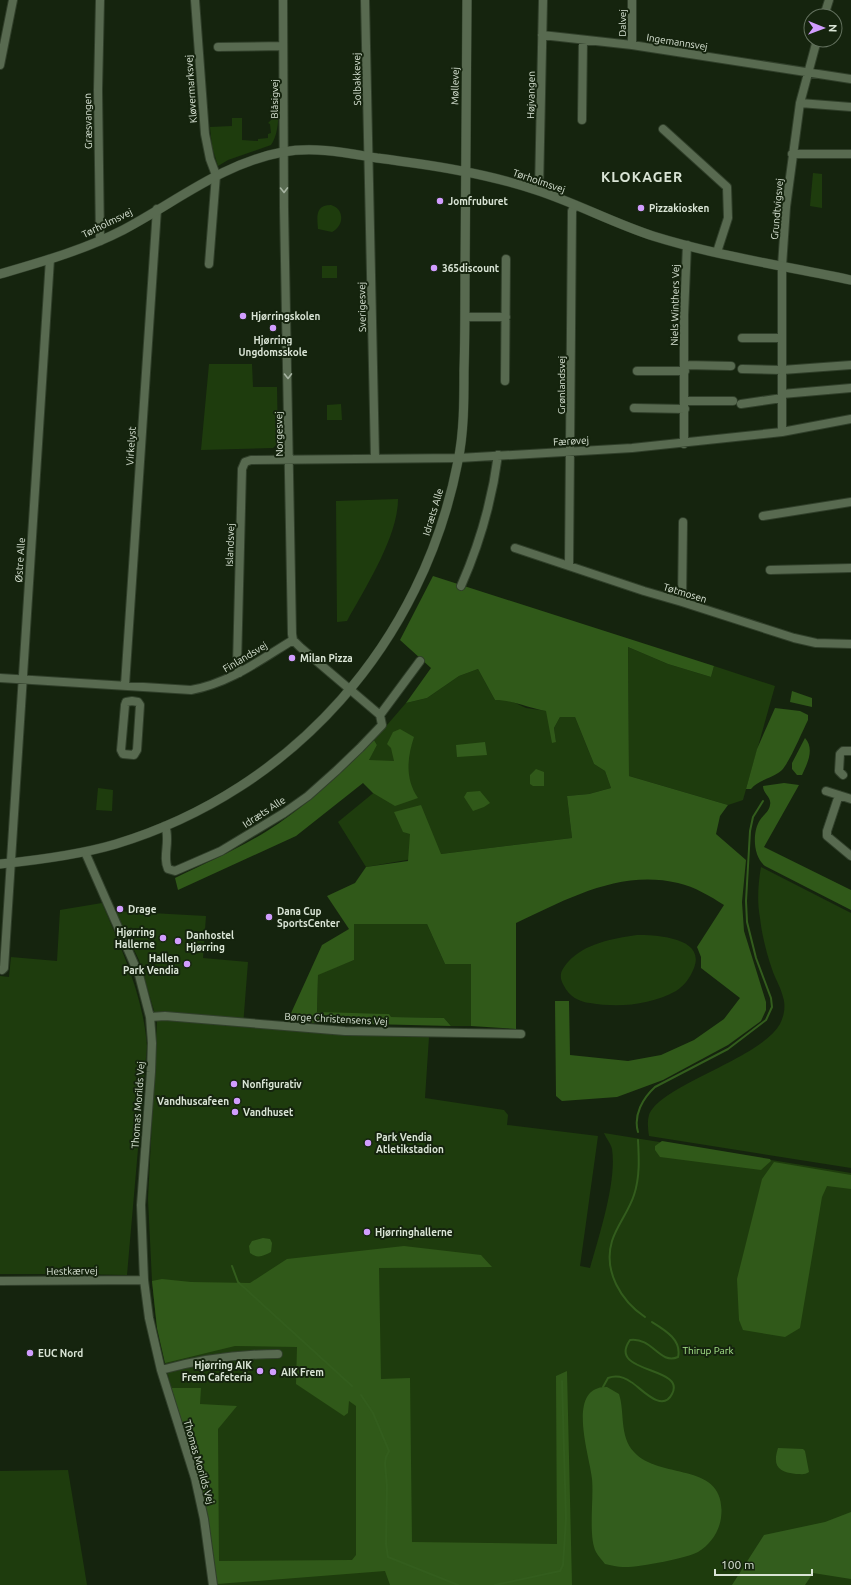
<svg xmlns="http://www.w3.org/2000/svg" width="851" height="1585" viewBox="0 0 851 1585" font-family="Ubuntu,sans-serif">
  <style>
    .green { fill: #1e3c0d }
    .forest { fill: #305919 }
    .water { fill: #335d1d }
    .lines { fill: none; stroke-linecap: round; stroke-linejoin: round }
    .stream { stroke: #335d1d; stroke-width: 2 }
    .minor-casing { stroke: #303f2a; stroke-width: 10 }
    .tertiary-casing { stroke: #303f2a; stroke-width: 10 }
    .minor { stroke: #586a50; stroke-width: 8 }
    .tertiary { stroke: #586a50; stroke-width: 9 }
    .oneway { stroke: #a5b3a0 }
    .poi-dot { fill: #d19dfe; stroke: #15240e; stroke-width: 1.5 }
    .labels { text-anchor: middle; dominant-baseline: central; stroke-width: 4; stroke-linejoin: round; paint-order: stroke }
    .street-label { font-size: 10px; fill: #d9e4d5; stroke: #15240e }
    .poi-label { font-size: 10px; font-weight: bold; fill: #d9e4d5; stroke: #15240e; text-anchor: start }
    .park-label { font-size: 10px; fill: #a7e48b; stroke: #15240e }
    .district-label { font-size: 14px; font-weight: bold; letter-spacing: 1px; fill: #d9e4d5; stroke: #15240e }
  </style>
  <rect width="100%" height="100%" fill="#15240e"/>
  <path class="green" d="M275 90H278C278 107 281 130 271 145L228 160 218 166 212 147 210 127 232 126V118H242V140L258 141V139L268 138V134L271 133 270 124 268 123 274 117 273 106 274 101 270 96Z
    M813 173 822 174V208L810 206Z
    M331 205C345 209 344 226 332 232L318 229C317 217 315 205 331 205Z
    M322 266H337V278H322Z
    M209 364H252L253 387H277L278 443 273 448 201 450Z
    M341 404 342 420H327V405Z
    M398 499C398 537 365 588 347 621L337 622 336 501Z
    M628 647 668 664 711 677 714 666 775 686 743 800 728 805 629 776Z
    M478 669 495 700H509L526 708 547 711 556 742 554 728 560 717H575L594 764 605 771 611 788 589 794 567 796 572 838 441 854 366 867 338 822 377 790 369 759 377 745 374 740 406 703 427 698 459 676Z
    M98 788 113 790 112 811 96 810Z
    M761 867 851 913V1168L649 1136C648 1129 647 1122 649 1115 660 1085 760 1059 780 1024 784 1016 786 1006 783 997 781 988 776 980 773 972 767 955 762 936 760 918 757 902 758 884 761 867Z
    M102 903C122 950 143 995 147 1046L127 1275 71 1274 69 1272H49L47 1274H0V976L9 977 11 957 57 961 60 910Z
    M115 911 206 916 203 958 248 962 243 1026 429 1037 425 1098 504 1110 508 1115 507 1125 598 1136 580 1266 590 1268C599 1236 617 1181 612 1149 611 1144 606 1138 604 1133L851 1173V1585H217L157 1328 152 1281 148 1199 157 1021 139 960Z
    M354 924H427L445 964H471V1026H451L444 1018 390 1017 389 1014 317 1013 318 974 354 960Z
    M637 935C655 935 706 937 694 968 690 978 685 985 676 991 650 1005 619 1008 590 1003 579 1002 569 996 564 986 558 976 561 970 568 962 586 943 611 939 637 935Z
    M68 1470 87 1585H0V1471Z"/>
  <path class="forest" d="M433 576 714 666 711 677 668 664 628 647 629 776 728 805 720 816 716 834 746 860 742 902 744 931 766 1002V1010L761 1021 728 1045 663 1080 617 1097 562 1101 556 1096 555 1001H569L570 1055 628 1061 661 1055 694 1040 724 1019 740 998 701 968V957L697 947 724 905C710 896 695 887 678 883 620 869 567 899 516 923V1029L471 1026V964H445L427 924H354V960L318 975 317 1012 389 1014 391 1017 444 1018 451 1026 287 1022 322 945 349 929 327 896 355 883 366 867 408 861 410 834 403 832 394 812 421 805 441 854 572 838 567 796 589 794 611 788 605 771 594 764 575 717H560L554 728 556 742 552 743 546 711C528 708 513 700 495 700L478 669 459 676 427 698 406 703 431 668 400 640Z
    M792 691 812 698V707L790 702Z
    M775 708 800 711 808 715V720C802 732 790 761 782 770 772 779 759 779 751 789H746L757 749Z
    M400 729 414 737C407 758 405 779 418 798L395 806 373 793 363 783 296 836 178 890 175 878C206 863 238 849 267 831 307 806 341 773 374 740L377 745 369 760 394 761 391 748 387 744 393 732Z
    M805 738C815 749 807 764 802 775H797L792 769V763Z
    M536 769 544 772V786H533L530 784V775Z
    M784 783 799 785 764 847 851 890V910L765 866C753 857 752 832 760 820 763 815 769 812 770 805 772 797 763 794 763 786Z
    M480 791 490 803 484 807 473 811 464 797 467 792Z
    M662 1141 770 1159 771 1161 761 1170 660 1157 655 1150V1146Z
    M774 1162 851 1175V1189L827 1186 822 1197 800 1328 785 1337 743 1330 739 1320 737 1279 762 1179Z
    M404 1246 481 1255 492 1267 379 1268 381 1379 410 1378 412 1542 557 1544 556 1376 567 1371 572 1585H390L385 1571 217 1584 170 1388H201L200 1404 237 1406 218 1429 219 1561 352 1560 356 1555V1406L349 1401 348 1413 344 1416 296 1384 297 1347 235 1346 165 1363 157 1328 152 1281 162 1279 191 1282 250 1283 287 1259Z"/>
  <path class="water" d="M485 742 487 755 457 757 456 745Z
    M263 1238 270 1239 272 1243 271 1252C263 1256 258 1259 250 1253L249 1246 252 1241Z
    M607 1387 619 1394C625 1412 619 1436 634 1452 660 1481 728 1460 721 1518 719 1532 710 1545 698 1552 688 1558 636 1568 623 1567 618 1567 611 1565 605 1564 602 1560 598 1556 596 1552 588 1537 594 1497 592 1479 590 1456 565 1386 607 1387Z
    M778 1448 803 1449 805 1451 809 1472C805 1475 802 1474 796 1474 779 1472 772 1467 778 1448Z
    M851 1512V1579L813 1573 805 1585H732L764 1535 825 1522Z"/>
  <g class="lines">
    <path class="stream" d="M638 1132C633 1115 643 1098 655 1087L728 1049 766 1020 772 1007 771 998 756 958 747 922 746 901 750 831 753 817 763 801
      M638 1140C639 1158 640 1177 634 1195 629 1211 617 1225 612 1241 603 1271 621 1301 645 1317
      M232 1266 238 1282 352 1386
      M603 1387 608 1378C616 1375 624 1377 631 1382 640 1387 662 1414 672 1394 687 1366 606 1374 630 1340 653 1337 659 1365 678 1357 682 1340 665 1330 652 1322
      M361 1395 373 1413 389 1451 386 1457 385 1463 387 1486 386 1544 388 1557 458 1585
      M495 1585 560 1571 563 1565 566 1519 562 1381"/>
    <g class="minor-casing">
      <path id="minor" d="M100 0 98 90 100 241
        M195 0 205 134 210 159 216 175 209 264
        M365 0 375 458
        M824 16 829 0
        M542 35 632 45 851 79
        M632 45V0
        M218 47 283 46
        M0 65 13 0
        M800 103 851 107
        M582 120 583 40
        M663 129 727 187 728 218 717 252
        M792 154H851
        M539 190 543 0
        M465 317H506
        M742 338H782
        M685 365 731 366
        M742 369 782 370 851 365
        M637 371H685
        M505 381 506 259
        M782 394 851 388
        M685 401H733
        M741 404 782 398
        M634 408 685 409
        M782 432V266L786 207 800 103 817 40
        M684 444V315L687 245
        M763 516 851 502
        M515 548 644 591 682 602 794 638 816 643 851 644
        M569 566 572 211 575 205
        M770 570 851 568
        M461 586C480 543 492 501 498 455
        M682 602 683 522
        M239 673 237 665 242 469 245 462 251 460 459 458 632 448 782 432 851 419
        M0 678 191 690C230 683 260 660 293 640
        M125 685 157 209
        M132 701 138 702 140 705 137 750 134 755 123 754 121 750 125 705 126 702Z
        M380 715 420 661
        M843 775 839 771 840 754 843 751H851
        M826 791 851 799
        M839 795 827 831V836L851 856
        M165 826C171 840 162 856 168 869L175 871 221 851 284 813 308 796 336 771 360 748 382 725 380 715 300 647 293 640 292 634 284 208 283 0
        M85 852 139 975 150 1017 152 1043 151 1072 141 1205 144 1280 149 1318 161 1370 195 1478 204 1519 213 1585
        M2 970 4 968 50 259
        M150 1017 165 1016 345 1031 521 1034
        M0 1281 144 1280
        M161 1370C201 1359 237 1354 278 1354"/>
    </g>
    <g class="tertiary-casing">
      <path id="tertiary" d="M0 274C41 262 84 250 123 230 176 202 223 163 283 152 314 146 347 153 377 158 431 165 485 173 536 190 576 203 613 223 653 236 717 256 785 266 851 280
        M0 864C39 860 79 855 116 844 294 790 423 642 458 461 464 432 464 401 464 371 465 339 465 307 465 276 465 184 466 92 467 0"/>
    </g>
    <use href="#minor" class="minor"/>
    <use href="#tertiary" class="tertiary"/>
  </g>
  <defs><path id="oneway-chevron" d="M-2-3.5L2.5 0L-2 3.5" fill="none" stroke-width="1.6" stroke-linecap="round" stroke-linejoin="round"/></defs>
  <g class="oneway">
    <use href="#oneway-chevron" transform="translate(284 190) rotate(89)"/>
    <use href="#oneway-chevron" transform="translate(288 376) rotate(89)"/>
  </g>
  <g class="poi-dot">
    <circle cx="440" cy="201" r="4"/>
    <circle cx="641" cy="208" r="4"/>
    <circle cx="434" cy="268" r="4"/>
    <circle cx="243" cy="316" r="4"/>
    <circle cx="273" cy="328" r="4"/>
    <circle cx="292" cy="658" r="4"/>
    <circle cx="120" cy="909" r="4"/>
    <circle cx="269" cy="917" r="4"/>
    <circle cx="163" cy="938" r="4"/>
    <circle cx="178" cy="941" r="4"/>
    <circle cx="187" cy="964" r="4"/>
    <circle cx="234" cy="1084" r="4"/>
    <circle cx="237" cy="1101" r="4"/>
    <circle cx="235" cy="1112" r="4"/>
    <circle cx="368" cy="1143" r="4"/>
    <circle cx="367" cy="1232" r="4"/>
    <circle cx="30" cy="1353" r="4"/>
    <circle cx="260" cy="1371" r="4"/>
    <circle cx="273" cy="1372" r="4"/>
  </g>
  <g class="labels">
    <g class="street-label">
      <text transform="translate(622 23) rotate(-90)">Dalvej</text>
      <text transform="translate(677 42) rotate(9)">Ingemannsvej</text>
      <text transform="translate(357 79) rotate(-91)">Solbakkevej</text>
      <text transform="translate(455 86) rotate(-89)">Møllevej</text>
      <text transform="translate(191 89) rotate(-94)">Kløvermarksvej</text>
      <text transform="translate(531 95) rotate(-89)">Højvangen</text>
      <text transform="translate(274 99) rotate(-90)">Blåsigvej</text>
      <text transform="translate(88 121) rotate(-91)">Græsvangen</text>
      <text transform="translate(539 181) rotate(19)">Tørholmsvej</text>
      <text transform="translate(777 209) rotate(-85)">Grundtvigsvej</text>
      <text transform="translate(107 223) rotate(-26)">Tørholmsvej</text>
      <text transform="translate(675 305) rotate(-89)">Niels Winthers Vej</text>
      <text transform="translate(362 307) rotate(-91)">Sverigesvej</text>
      <text transform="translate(561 385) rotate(-90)">Grønlandsvej</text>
      <text transform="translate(279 434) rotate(-91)">Norgesvej</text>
      <text transform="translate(571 441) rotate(-3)">Færøvej</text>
      <text transform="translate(131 446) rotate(-86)">Virkelyst</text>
      <text transform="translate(433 512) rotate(-73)">Idræts Alle</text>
      <text transform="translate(230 545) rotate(-88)">Islandsvej</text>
      <text transform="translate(20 560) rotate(-86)">Østre Alle</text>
      <text transform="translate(685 593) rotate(17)">Tøtmosen</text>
      <text transform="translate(245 657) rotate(-31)">Finlandsvej</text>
      <text transform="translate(264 812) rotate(-33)">Idræts Alle</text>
      <text transform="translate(336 1019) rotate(3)">Børge Christensens Vej</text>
      <text transform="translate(138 1105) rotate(-86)">Thomas Morilds Vej</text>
      <text transform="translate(72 1271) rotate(-1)">Hestkærvej</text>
      <text transform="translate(199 1462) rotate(74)">Thomas Morilds Vej</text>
    </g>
    <g class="poi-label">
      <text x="448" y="201">Jomfruburet</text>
      <text x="649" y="208">Pizzakiosken</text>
      <text x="442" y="268">365discount</text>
      <text x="251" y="316">Hjørringskolen</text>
      <text x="273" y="340" text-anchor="middle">Hjørring<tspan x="273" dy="12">Ungdomsskole</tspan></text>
      <text x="300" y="658">Milan Pizza</text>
      <text x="128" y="909">Drage</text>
      <text x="277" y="911">Dana Cup<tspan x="277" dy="12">SportsCenter</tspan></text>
      <text x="155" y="932" text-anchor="end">Hjørring<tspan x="155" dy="12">Hallerne</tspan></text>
      <text x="186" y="935">Danhostel<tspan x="186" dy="12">Hjørring</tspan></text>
      <text x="179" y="958" text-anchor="end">Hallen<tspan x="179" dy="12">Park Vendia</tspan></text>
      <text x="242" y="1084">Nonfigurativ</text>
      <text x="229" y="1101" text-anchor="end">Vandhuscafeen</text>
      <text x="243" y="1112">Vandhuset</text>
      <text x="376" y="1137">Park Vendia<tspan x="376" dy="12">Atletikstadion</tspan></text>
      <text x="375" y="1232">Hjørringhallerne</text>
      <text x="38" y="1353">EUC Nord</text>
      <text x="252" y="1365" text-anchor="end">Hjørring AIK<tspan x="252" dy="12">Frem Cafeteria</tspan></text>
      <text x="281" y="1372">AIK Frem</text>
    </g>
    <g class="park-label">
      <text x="708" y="1350">Thirup Park</text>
    </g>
    <g class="district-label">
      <text x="642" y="177">KLOKAGER</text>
    </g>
  </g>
  <g transform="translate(823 28) rotate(91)"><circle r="19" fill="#15240e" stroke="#63715e"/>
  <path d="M0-3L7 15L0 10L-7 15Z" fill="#d19dfe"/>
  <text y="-6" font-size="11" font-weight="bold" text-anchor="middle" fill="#d9e4d5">N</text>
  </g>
  <path d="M715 1569v6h97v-6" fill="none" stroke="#d9e4d5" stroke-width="2"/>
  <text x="721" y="1569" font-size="12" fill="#d9e4d5" stroke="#15240e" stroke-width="3" paint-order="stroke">100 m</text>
</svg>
